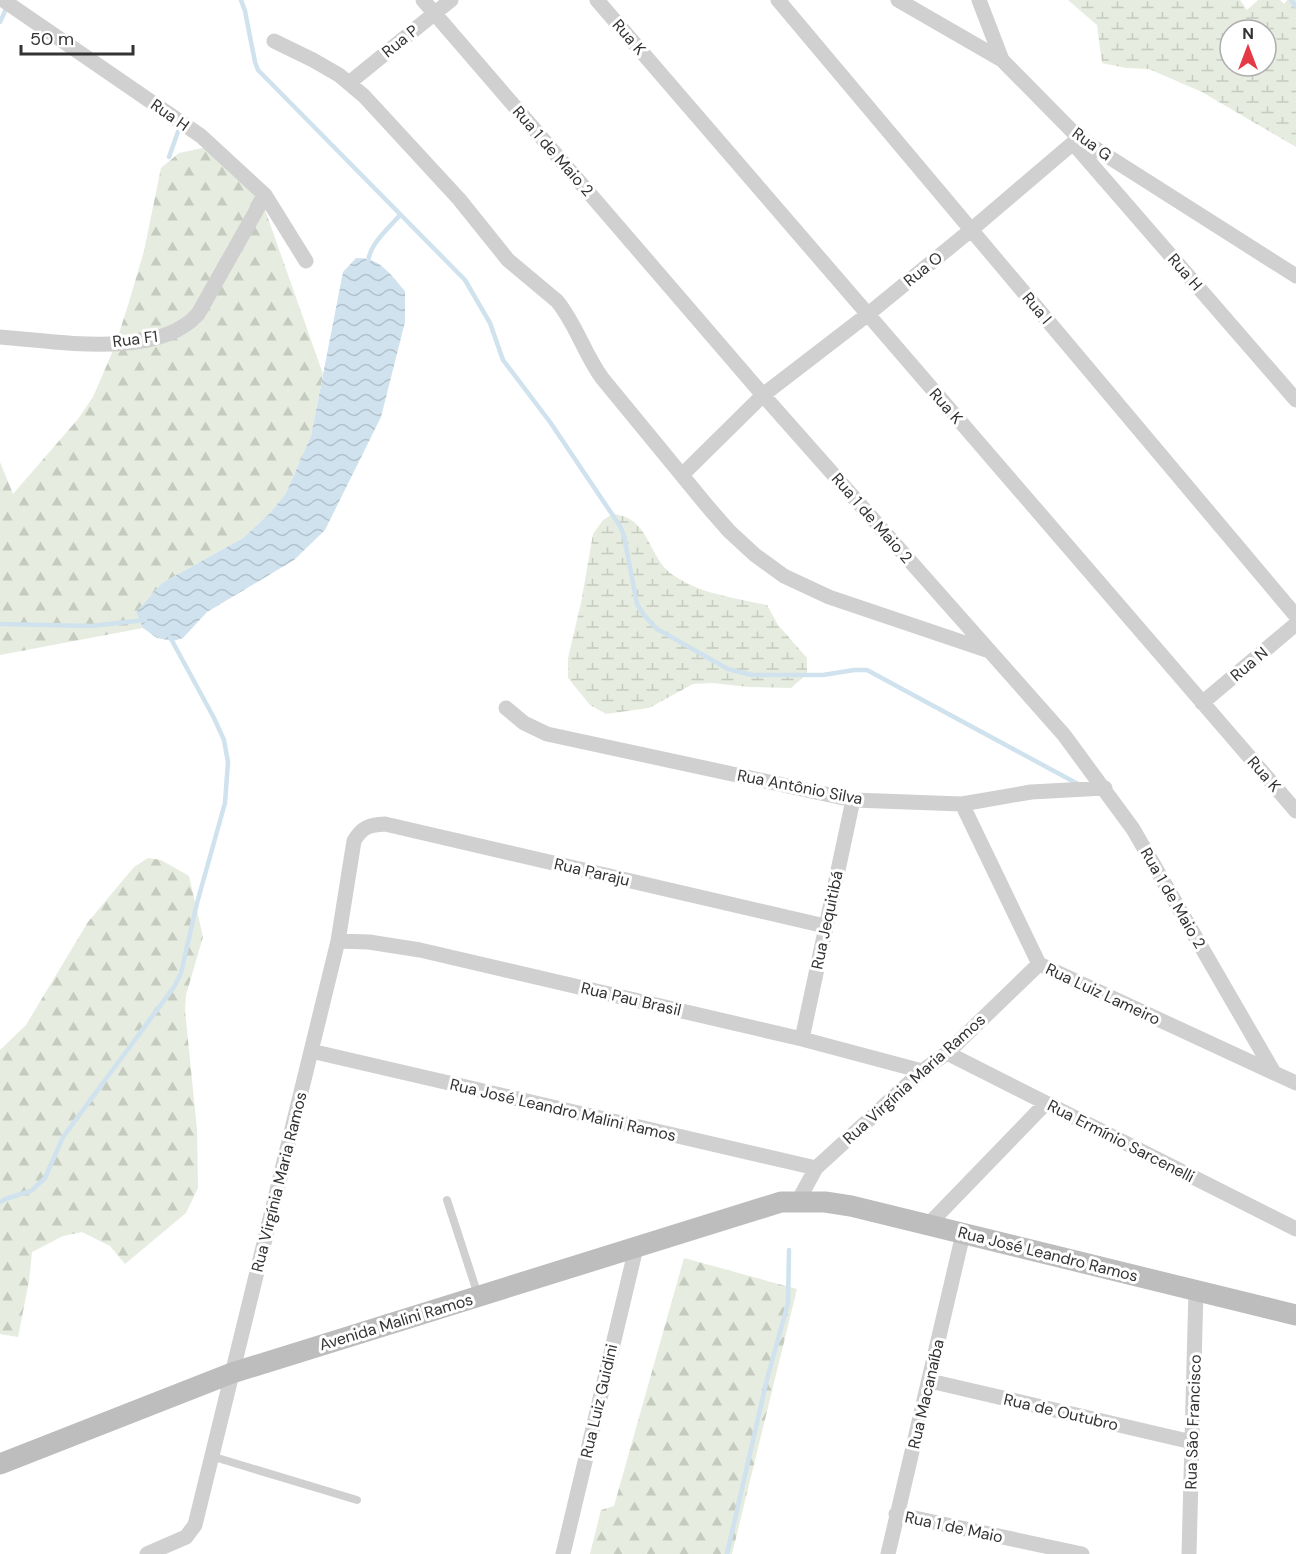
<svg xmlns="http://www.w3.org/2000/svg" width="1296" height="1554" viewBox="0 0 1296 1554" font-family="'DM Sans',sans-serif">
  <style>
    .forest { fill: url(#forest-firs) }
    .wetland { fill: url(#wetland-marsh); fill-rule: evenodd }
    .water { fill: url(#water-waves) }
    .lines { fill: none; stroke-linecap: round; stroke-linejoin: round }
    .stream { stroke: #cfe2ee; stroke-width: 4.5 }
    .lane { stroke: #d0d0d0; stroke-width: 8 }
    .street { stroke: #d0d0d0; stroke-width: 15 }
    .secondary { stroke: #bdbdbd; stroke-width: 21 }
    .labels { text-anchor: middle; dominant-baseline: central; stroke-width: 6; stroke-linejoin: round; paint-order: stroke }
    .street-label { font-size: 16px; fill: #333; stroke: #fff }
  </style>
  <defs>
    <pattern id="forest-firs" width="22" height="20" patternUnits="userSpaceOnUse" patternTransform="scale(1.5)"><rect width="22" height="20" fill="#e6ecdf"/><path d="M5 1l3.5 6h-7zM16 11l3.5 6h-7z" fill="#c6cbc0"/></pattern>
    <pattern id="wetland-marsh" width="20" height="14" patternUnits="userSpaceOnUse" patternTransform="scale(1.5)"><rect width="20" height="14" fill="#e6ecdf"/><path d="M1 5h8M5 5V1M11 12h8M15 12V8" fill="none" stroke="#c6cbc0"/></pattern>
    <pattern id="water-waves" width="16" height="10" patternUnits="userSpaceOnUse" patternTransform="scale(1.5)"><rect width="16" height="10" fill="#cfe2ee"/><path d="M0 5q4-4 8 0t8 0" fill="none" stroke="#b2c2cd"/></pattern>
  </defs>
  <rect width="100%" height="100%" fill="#fff"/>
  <path class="forest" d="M217 145 263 204 323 374 311 436 286 493 270 513 243 538 162 583 136 612 143 628 0 655V462L13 494 78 419 93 397 115 346 129 302 144 251 161 168 179 153Z
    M148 858 161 860 189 876 203 937 186 995 185 1010 197 1130 198 1188 186 1213 125 1264 110 1246 82 1232 63 1236 32 1252 29 1281 18 1337 0 1334V1050L26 1025 88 922 134 867Z
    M684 1258 797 1289 732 1554H590L601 1510 614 1506Z"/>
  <path class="wetland" d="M1068 0H1240L1247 10 1258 0H1280L1284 4 1287 0H1296V147L1202 92 1149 69 1126 68 1102 63 1097 25ZM1230 30H1266V66H1230Z
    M613 514C651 518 647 557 673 575 701 594 734 598 767 605L778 625 807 658V674L791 688 749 687 712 683 693 684 649 708 606 714 590 705 568 678V658L581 603 593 534 603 520Z"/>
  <path class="water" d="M356 258C380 257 391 275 405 291V322L381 417 325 530 294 560 207 612 183 638 173 641 157 638 143 628 136 612 162 583 243 538 270 513 286 493 311 436 343 272Z"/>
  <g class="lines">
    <path class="stream" d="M241 0 245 11 255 62 258 70 465 280 490 323 503 360 550 422 620 526 624 536 637 604 644 615 657 629 728 669 752 675H823L854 670H867L1078 784
      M1291 0 1296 7
      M0 22 6 9
      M169 157 180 126
      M368 264C368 245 388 229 400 215
      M0 624 91 626 145 620
      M0 1202 5 1199 31 1191 45 1178 63 1137 174 987 181 973 197 903 225 803 228 762 224 740 214 718 170 637
      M727 1554 767 1379 788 1303 789 1250"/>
    <path class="lane" d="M447 1200 478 1295
      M211 1456 357 1500"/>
    <path class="street" d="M3 0 201 136 265 195 306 261
      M423 0 763 395 1064 735 1133 829 1273 1071
      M597 0 1296 811
      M778 0 1296 616
      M898 0 1002 60 1079 138 1296 276
      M979 0 1002 60
      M274 41 313 60 339 75 364 96 459 199 508 260 557 301C576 324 584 353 602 378L708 507 729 531 755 555 784 576 829 597 986 650
      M349 83 451 0
      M1073 143 1296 400
      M0 337C56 341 157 360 198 314L265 195
      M682 475 763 395 867 315 971 230 1079 138
      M1202 703 1296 624
      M506 708 524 723 547 734 853 800 962 804 1031 792 1105 788
      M962 804 1039 964 1296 1083
      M338 941 369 942 420 950 802 1039 922 1071
      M802 1039 853 800
      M311 1051 816 1168
      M947 1053 1296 1229
      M798 1201 816 1168 922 1071 947 1053 1039 964
      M928 1225 1046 1103
      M930 1381 1192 1442
      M896 1514 1082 1554
      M147 1554 186 1537 195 1525 338 941 354 841C362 827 369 825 385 824L825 926
      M563 1554 636 1248
      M888 1554 963 1234
      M1189 1554 1196 1290"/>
    <path class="secondary" d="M0 1464 232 1373 781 1202H825L851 1206 1296 1315"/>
  </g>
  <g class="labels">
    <g class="street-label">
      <text transform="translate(629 37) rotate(49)">Rua K</text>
      <text transform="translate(400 41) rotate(-39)">Rua P</text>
      <text transform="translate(170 115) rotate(35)">Rua H</text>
      <text transform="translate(1092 144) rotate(36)">Rua G</text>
      <text transform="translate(553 151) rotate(49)">Rua 1 de Maio 2</text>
      <text transform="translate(923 269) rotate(-39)">Rua O</text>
      <text transform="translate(1185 272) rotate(49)">Rua H</text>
      <text transform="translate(1037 308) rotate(50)">Rua I</text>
      <text transform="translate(135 339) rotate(-7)">Rua F1</text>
      <text transform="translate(946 406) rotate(49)">Rua K</text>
      <text transform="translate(872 518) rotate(49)">Rua 1 de Maio 2</text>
      <text transform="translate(1249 664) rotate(-40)">Rua N</text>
      <text transform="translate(1264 774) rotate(49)">Rua K</text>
      <text transform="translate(800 787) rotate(11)">Rua Antônio Silva</text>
      <text transform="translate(592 872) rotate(13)">Rua Paraju</text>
      <text transform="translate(1173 898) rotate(60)">Rua 1 de Maio 2</text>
      <text transform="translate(827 920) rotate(-78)">Rua Jequitibá</text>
      <text transform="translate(1103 994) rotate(25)">Rua Luiz Lameiro</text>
      <text transform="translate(631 999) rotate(13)">Rua Pau Brasil</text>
      <text transform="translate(914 1079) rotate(-42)">Rua Virgínia Maria Ramos</text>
      <text transform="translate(563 1110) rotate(13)">Rua José Leandro Malini Ramos</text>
      <text transform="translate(1121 1141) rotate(27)">Rua Ermínio Sarcenelli</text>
      <text transform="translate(279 1182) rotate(-76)">Rua Virgínia Maria Ramos</text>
      <text transform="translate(1048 1254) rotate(14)">Rua José Leandro Ramos</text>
      <text transform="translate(396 1322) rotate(-17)">Avenida Malini Ramos</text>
      <text transform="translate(926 1394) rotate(-77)">Rua Macanaíba</text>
      <text transform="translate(599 1401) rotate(-77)">Rua Luiz Guidini</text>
      <text transform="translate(1061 1412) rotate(13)">Rua de Outubro</text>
      <text transform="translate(1193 1422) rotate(-88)">Rua São Francisco</text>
      <text transform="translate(954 1527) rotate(12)">Rua 1 de Maio</text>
    </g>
  </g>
  <g transform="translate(1248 48)"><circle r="28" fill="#ffffff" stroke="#adadad" stroke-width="1.5"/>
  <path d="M0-4.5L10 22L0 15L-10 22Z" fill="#e63946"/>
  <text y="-9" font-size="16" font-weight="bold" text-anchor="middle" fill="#333333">N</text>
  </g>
  <path d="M21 45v9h112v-9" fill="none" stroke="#333333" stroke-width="3"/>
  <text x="30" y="45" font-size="18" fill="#333333" stroke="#ffffff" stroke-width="4.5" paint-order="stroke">50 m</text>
</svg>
